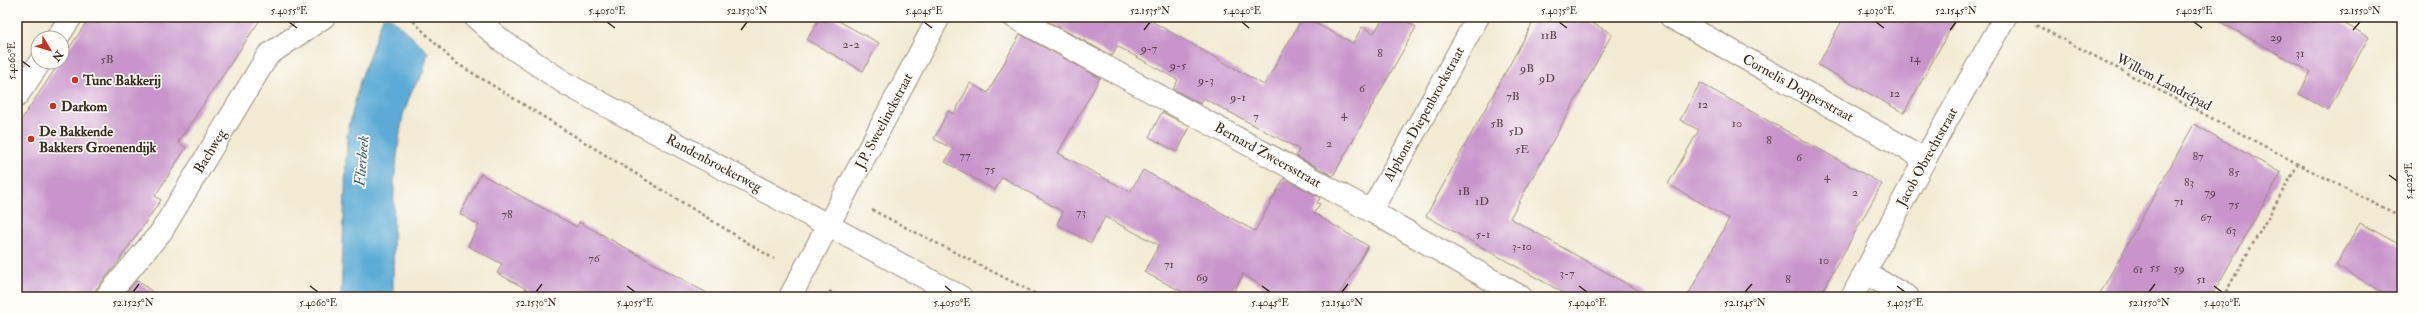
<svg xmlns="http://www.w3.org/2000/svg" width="2419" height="314" viewBox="0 0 2419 314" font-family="'IM FELL Double Pica',serif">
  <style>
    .water { fill: #5cabd6; stroke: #4c6a7a }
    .building { fill: #c894cb }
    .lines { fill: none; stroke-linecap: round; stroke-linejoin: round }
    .service-casing { stroke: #968a78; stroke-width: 24 }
    .pedestrian-casing { stroke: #968a78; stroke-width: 24 }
    .minor-casing { stroke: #968a78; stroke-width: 24 }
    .path { stroke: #968a78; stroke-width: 2.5; stroke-dasharray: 3 3; stroke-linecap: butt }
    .service { stroke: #fff; stroke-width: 22 }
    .pedestrian { stroke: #fff; stroke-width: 22 }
    .minor { stroke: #fff; stroke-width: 22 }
    .ticks { fill: none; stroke: #3b2a1e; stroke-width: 1.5 }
    .poi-dot { fill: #c8321e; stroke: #fdfcf7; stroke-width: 1.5 }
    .labels { text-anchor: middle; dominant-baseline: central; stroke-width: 3.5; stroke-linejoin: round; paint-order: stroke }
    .number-label { font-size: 12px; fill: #5e4449 }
    .poi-label { font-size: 14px; font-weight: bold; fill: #3b2a1e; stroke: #fdfcf7; text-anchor: start }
    .street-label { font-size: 14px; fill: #3b2a1e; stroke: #fdfcf7 }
    .water-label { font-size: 15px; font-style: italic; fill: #485e68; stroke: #fdfcf7 }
    .neatline { fill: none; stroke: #3b2a1e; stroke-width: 1.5 }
    .ticks-label { font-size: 10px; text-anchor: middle; fill: #3b2a1e }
  </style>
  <rect width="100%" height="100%" fill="#fdfcf7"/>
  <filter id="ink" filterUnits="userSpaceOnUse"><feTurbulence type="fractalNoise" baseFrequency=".025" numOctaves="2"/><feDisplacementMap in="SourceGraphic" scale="8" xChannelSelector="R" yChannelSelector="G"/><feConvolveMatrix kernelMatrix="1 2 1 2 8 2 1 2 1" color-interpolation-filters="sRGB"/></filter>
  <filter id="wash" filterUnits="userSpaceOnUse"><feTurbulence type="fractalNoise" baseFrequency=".012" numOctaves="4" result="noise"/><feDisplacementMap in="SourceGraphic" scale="16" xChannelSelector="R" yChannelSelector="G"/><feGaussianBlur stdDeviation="0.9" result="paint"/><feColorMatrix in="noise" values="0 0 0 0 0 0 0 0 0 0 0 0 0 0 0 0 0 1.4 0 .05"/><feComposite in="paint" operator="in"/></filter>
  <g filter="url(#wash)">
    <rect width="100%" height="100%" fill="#f2ead3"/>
    <path class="water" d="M383 17H390L428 52 423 73 412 90 403 115 399 140 394 182 393 297H341L347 135 360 81Z"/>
    <g id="blocks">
      <path class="building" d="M90 17H262L178 142 186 148 155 196 161 200 116 265 96 289 94 297H17V126Z
        M820 17H831L879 43 863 71 807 40Z
        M1040 17H1144L1264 85 1303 17 1353 43 1362 27 1374 33 1384 17H1399L1416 27 1333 176 1296 156 1299 150 1295 147 1203 98 1200 104 1173 89 1178 80 1117 46 1112 56Z
        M1536 17H1582L1612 34 1510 218 1650 297H1571L1426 216Z
        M1844 17H1957L1904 113 1818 65Z
        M2211 17H2332L2369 37 2328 110 2299 94 2311 72Z
        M1020 34 1100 78 1058 153 1130 192 1143 170 1255 231 1284 178 1320 198 1317 203 1320 204 1314 213 1368 246 1338 297H1279L1243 274 1231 297H1192L1144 272 1159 245 1105 217 1091 243 1057 224 1063 212 1002 177 995 190 945 162 953 149 934 139 948 111 954 114 970 83 988 93Z
        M1700 83 1882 184 1819 297H1687L1729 219 1668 184 1699 130 1680 120Z
        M1162 112 1190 127 1177 152 1149 137Z
        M2194 124 2281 173 2211 297H2098Z
        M481 174 577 227 579 222 714 297H541L497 273 502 264 468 246 479 225 460 214Z
        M2360 223 2402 246V297H2392L2336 266Z
        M137 280 159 297H122Z"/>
    </g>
  </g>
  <g filter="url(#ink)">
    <use href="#blocks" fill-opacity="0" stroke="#968a78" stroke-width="1"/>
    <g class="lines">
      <g class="service-casing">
        <path id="service" d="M106 297 161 232 268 55 324 17"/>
      </g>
      <g class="pedestrian-casing">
        <path id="pedestrian" d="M57 38 71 17
          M17 96 40 62"/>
      </g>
      <g class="minor-casing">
        <path id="minor" d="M475 17 502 41 568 85 961 297
          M1014 17 1371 211 1521 297
          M1671 17 1925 159
          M1371 211 1478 17
          M1865 273 1908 297
          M790 297 939 17
          M1852 297 1925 159 2005 17"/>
      </g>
      <path class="path" d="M409 17 453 61 774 259
        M2036 25 2298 164 2402 217
        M872 210 1042 297
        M829 291 841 297
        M2223 297 2298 164"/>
      <use href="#service" class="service"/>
      <use href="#pedestrian" class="pedestrian"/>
      <use href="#minor" class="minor"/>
    </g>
  </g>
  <path class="ticks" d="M289 22 297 28M607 22 615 28M924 22 932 28M1242 22 1249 28M1559 22 1567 28M1876 22 1884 28M2194 22 2202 28M741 30 747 22M1144 30 1150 22M1950 30 1956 22M2353 30 2360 22M22 61 30 67M2389 175 2397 181M310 286 318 292M627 286 635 292M945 286 952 292M1262 286 1270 292M1579 286 1587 292M1897 286 1905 292M2214 286 2222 292M133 292 139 284M536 292 542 284M1342 292 1348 284M1745 292 1752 284M2149 292 2155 284"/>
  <g class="poi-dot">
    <circle cx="75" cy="80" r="4"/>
    <circle cx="53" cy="106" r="4"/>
    <circle cx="31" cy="139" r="4"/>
  </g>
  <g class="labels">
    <g class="number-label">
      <text x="1549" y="35">11B</text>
      <text x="2276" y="37">29</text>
      <text x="851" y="44">2-2</text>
      <text x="1149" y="48">9-7</text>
      <text x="1380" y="53">8</text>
      <text x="2300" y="53">31</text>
      <text x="1915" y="58">14</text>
      <text x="107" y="59">5B</text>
      <text x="1178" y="65">9-5</text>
      <text x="1527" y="68">9B</text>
      <text x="1547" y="78">9D</text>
      <text x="1206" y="80">9-3</text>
      <text x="1362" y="88">6</text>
      <text x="1895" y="93">12</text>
      <text x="1513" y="96">7B</text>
      <text x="1238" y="97">9-1</text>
      <text x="1703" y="104">12</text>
      <text x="1344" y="114">4</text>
      <text x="1256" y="116">7</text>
      <text x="1497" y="123">5B</text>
      <text x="1737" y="123">10</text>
      <text x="1516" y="131">5D</text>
      <text x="1769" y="140">8</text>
      <text x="1329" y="143">2</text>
      <text x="1522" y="149">5E</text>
      <text x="965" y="155">77</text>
      <text x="2198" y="156">87</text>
      <text x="1799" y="157">6</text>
      <text x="990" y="169">75</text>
      <text x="2234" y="172">85</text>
      <text x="1827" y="176">4</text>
      <text x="2189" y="182">83</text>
      <text x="1464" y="191">1B</text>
      <text x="1855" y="192">2</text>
      <text x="2210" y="192">79</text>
      <text x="1482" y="201">1D</text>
      <text x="2179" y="201">71</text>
      <text x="2234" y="204">75</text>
      <text x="1081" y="212">73</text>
      <text x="507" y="214">78</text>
      <text x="2206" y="217">67</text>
      <text x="2231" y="230">63</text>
      <text x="1483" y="234">5-1</text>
      <text x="1522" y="246">3-10</text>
      <text x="594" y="258">76</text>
      <text x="1824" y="260">10</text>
      <text x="1169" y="264">71</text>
      <text x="2155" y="267">55</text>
      <text x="2179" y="268">59</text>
      <text x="2138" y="269">61</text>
      <text x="1567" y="273">3-7</text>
      <text x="1202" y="277">69</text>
      <text x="1788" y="279">8</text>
      <text x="2201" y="279">51</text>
    </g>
    <g class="poi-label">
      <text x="83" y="80">Tunc Bakkerij</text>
      <text x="61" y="106">Darkom</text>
      <text x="39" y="131">De Bakkende<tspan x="39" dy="16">Bakkers Groenendijk</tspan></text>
    </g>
    <g class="street-label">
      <text transform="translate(2164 82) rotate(28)">Willem Landrépad</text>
      <text transform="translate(1798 88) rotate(29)">Cornelis Dopperstraat</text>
      <text transform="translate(1424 114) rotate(-61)">Alphons Diepenbrockstraat</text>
      <text transform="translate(884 121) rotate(-62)">J.P. Sweelinckstraat</text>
      <text transform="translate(210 151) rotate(-59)">Bachweg</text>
      <text transform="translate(1268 155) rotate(29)">Bernard Zweersstraat</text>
      <text transform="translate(1927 157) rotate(-61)">Jacob Obrechtstraat</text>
      <text transform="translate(714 163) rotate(28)">Randenbroekerweg</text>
    </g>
    <g class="water-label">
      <text transform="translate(362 161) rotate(-85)">Flierbeek</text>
    </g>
  </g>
  <rect width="2419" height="314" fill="none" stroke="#fdfcf7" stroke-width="44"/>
  <g transform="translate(50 50) rotate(128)"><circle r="19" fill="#fdfcf7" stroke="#afa8a0"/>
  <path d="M0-3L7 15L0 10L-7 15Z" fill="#c8321e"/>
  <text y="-6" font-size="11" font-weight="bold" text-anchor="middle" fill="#3b2a1e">N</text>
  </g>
  <rect x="22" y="22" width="2375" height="270" class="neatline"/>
  <g class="ticks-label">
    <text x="289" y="14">5.4055°E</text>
    <text x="607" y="14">5.4050°E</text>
    <text x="747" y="14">52.1530°N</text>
    <text x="924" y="14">5.4045°E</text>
    <text x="1150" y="14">52.1535°N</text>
    <text x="1242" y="14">5.4040°E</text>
    <text x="1559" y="14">5.4035°E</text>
    <text x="1876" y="14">5.4030°E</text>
    <text x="1956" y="14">52.1545°N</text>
    <text x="2194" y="14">5.4025°E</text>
    <text x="2360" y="14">52.1550°N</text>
    <text transform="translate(11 61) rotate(-90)" y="4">5.4060°E</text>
    <text transform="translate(2408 181) rotate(-90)" y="4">5.4025°E</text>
    <text x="133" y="306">52.1525°N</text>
    <text x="318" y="306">5.4060°E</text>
    <text x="536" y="306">52.1530°N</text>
    <text x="635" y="306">5.4055°E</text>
    <text x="952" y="306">5.4050°E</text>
    <text x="1270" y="306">5.4045°E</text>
    <text x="1342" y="306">52.1540°N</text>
    <text x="1587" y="306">5.4040°E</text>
    <text x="1745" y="306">52.1545°N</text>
    <text x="1905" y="306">5.4035°E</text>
    <text x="2149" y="306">52.1550°N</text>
    <text x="2222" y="306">5.4030°E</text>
  </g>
</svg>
